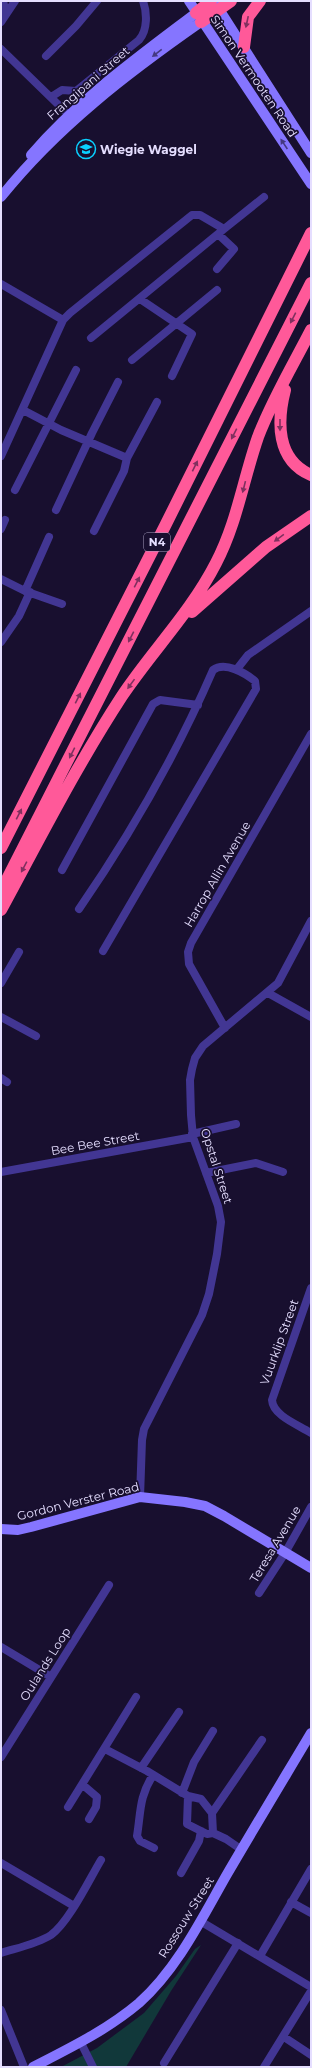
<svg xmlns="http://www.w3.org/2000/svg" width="312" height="2068" viewBox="0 0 312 2068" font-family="Montserrat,sans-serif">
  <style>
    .green { fill: #11383a }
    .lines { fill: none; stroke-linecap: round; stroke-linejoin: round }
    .street { stroke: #423693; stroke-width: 8 }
    .secondary { stroke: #8575ff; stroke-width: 10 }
    .highway { stroke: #ff5999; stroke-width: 12 }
    .oneway { fill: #80305f }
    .oneway2 { fill: #443882 }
    .labels { text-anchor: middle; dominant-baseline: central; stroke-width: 3.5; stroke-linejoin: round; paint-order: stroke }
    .shield { fill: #180f2f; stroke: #a8a0c1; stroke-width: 1 }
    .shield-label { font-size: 11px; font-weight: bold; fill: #e5deff }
    .street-label { font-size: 12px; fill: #e5deff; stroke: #180f2f }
    .poi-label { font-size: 12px; font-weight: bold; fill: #e5deff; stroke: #180f2f; text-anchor: start }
  </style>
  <rect width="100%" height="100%" fill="#180f2f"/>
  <path class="green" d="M201 1945 171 1991 126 2067H61L97 2048 144 2013 176 1976 195 1949Z"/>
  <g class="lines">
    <path class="street" d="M3 1 6 13
      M1 22 15 1
      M1 49 73 119
      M46 56 76 26 97 1
      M51 97 62 90 76 91 139 40C148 30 147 12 143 1
      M217 269 234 249 218 234
      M1 284 63 320
      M140 299 192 334 172 376
      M91 338 224 229
      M132 360 217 290
      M23 410 61 430 127 458 157 402
      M1 456 63 320 70 313 192 215H200L224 229 264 197
      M15 490 76 370
      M56 510 92 433 118 382
      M1 529 5 520
      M94 531 124 471 127 458
      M1 579 25 591 62 604
      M25 591 49 537
      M1 642 19 616 30 592
      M237 669 248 655 311 611
      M62 870 153 704 160 700 198 705
      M79 909C130 835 177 753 213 670 225 661 245 673 255 681L256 689 103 951
      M1 983 19 952
      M268 993 311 1017
      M1 1017 36 1036
      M225 1028 189 964 188 952 191 943 311 734
      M1 1078 7 1082
      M192 1134 236 1124
      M1 1172 193 1137
      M206 1173 256 1163 283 1172
      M311 1288 272 1400C273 1416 299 1425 311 1433
      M140 1497 142 1440 144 1429 202 1315 209 1294 217 1254 221 1222 218 1206 193 1137 191 1115 190 1080 192 1069 195 1058 203 1046 278 983 311 921
      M259 1593 285 1553 311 1507
      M1 1647 51 1677
      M105 1749 147 1771 188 1796 187 1824 207 1834 213 1833 226 1839 242 1850
      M1 1757 109 1585
      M141 1768 179 1712
      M153 1775C139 1797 141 1811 137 1836L140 1841 154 1848
      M83 1785 97 1797 96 1807 89 1819
      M182 1793 194 1762 213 1731
      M188 1796 201 1799 212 1813
      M68 1807 136 1697
      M213 1833 212 1813 262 1740
      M1 1863 74 1906
      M181 1873 199 1841 201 1831
      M291 1902 311 1913
      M200 1921 311 1987
      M1 1953C17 1948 37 1944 51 1935 69 1922 89 1880 101 1860
      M260 1956 311 1869
      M1 2010 24 2067
      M284 2037 311 2055
      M81 2043 93 2067
      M164 2063 238 1943
      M264 2067 311 1991"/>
    <path class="secondary" d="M189 1 311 184
      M215 3 311 153
      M31 155C78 100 138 57 196 13
      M1 197C57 127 128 73 201 22
      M1 1529 18 1530 31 1527 140 1497 185 1502 205 1506 224 1516 311 1568
      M33 2067C70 2048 107 2030 139 2003 177 1969 201 1920 226 1876 254 1828 283 1780 311 1733"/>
    <path class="highway" d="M196 13 211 1
      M201 22 231 1
      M244 47 248 17 260 1
      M285 390C277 421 276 460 311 475
      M192 612 266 547 311 516
      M1 848 166 524 311 233
      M1 891 311 283
      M1 910C40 838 77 765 122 696 152 651 191 612 216 563 237 523 243 480 258 437 272 400 293 365 311 330"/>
  </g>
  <defs><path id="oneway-solid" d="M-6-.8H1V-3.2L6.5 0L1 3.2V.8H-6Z"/></defs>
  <g class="oneway">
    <use href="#oneway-solid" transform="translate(247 22) rotate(102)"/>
    <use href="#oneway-solid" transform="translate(293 318) rotate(117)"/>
    <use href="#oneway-solid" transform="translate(280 425) rotate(90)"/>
    <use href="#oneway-solid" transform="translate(234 434) rotate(117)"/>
    <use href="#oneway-solid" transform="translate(195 466) rotate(-64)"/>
    <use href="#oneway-solid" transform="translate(244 487) rotate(104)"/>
    <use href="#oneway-solid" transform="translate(279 538) rotate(144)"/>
    <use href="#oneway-solid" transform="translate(137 582) rotate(-63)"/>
    <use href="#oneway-solid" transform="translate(131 637) rotate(117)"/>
    <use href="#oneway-solid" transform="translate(131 684) rotate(126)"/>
    <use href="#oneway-solid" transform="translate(78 698) rotate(-63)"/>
    <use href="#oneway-solid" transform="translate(72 753) rotate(117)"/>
    <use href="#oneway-solid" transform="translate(19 814) rotate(-63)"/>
    <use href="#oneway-solid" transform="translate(24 867) rotate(118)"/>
  </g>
  <g class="oneway2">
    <use href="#oneway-solid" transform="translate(157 53) rotate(142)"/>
    <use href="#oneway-solid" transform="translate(284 144) rotate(-124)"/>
  </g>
  <defs>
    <g id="school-ring" transform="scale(1)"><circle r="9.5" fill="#180f2f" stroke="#0ad0ff" stroke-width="1.5"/><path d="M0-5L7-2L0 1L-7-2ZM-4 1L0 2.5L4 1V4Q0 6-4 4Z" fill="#0ad0ff"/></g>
  </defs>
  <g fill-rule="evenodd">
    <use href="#school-ring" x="86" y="149"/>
  </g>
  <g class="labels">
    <rect class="shield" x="144" y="533" width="26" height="18" rx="3"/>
    <g class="shield-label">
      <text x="157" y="542">N4</text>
    </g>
    <g class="street-label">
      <text transform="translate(254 76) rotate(56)">Simon Vermooten Road</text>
      <text transform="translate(88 83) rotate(-41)">Frangipani Street</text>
      <text transform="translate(217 874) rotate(-60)">Harrop Allin Avenue</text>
      <text transform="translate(95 1143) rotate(-10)">Bee Bee Street</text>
      <text transform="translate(217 1166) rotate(72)">Opstal Street</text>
      <text transform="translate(279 1342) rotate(-70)">Vuurklip Street</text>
      <text transform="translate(78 1501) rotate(-14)">Gordon Verster Road</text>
      <text transform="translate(275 1544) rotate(-59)">Teresa Avenue</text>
      <text transform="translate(45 1664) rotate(-58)">Oulands Loop</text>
      <text transform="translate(186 1917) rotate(-58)">Rossouw Street</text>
    </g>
    <g class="poi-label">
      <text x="100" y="149">Wiegie Waggel</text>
    </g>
  </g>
  <rect width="312" height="2068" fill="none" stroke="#e5deff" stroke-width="4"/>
</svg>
